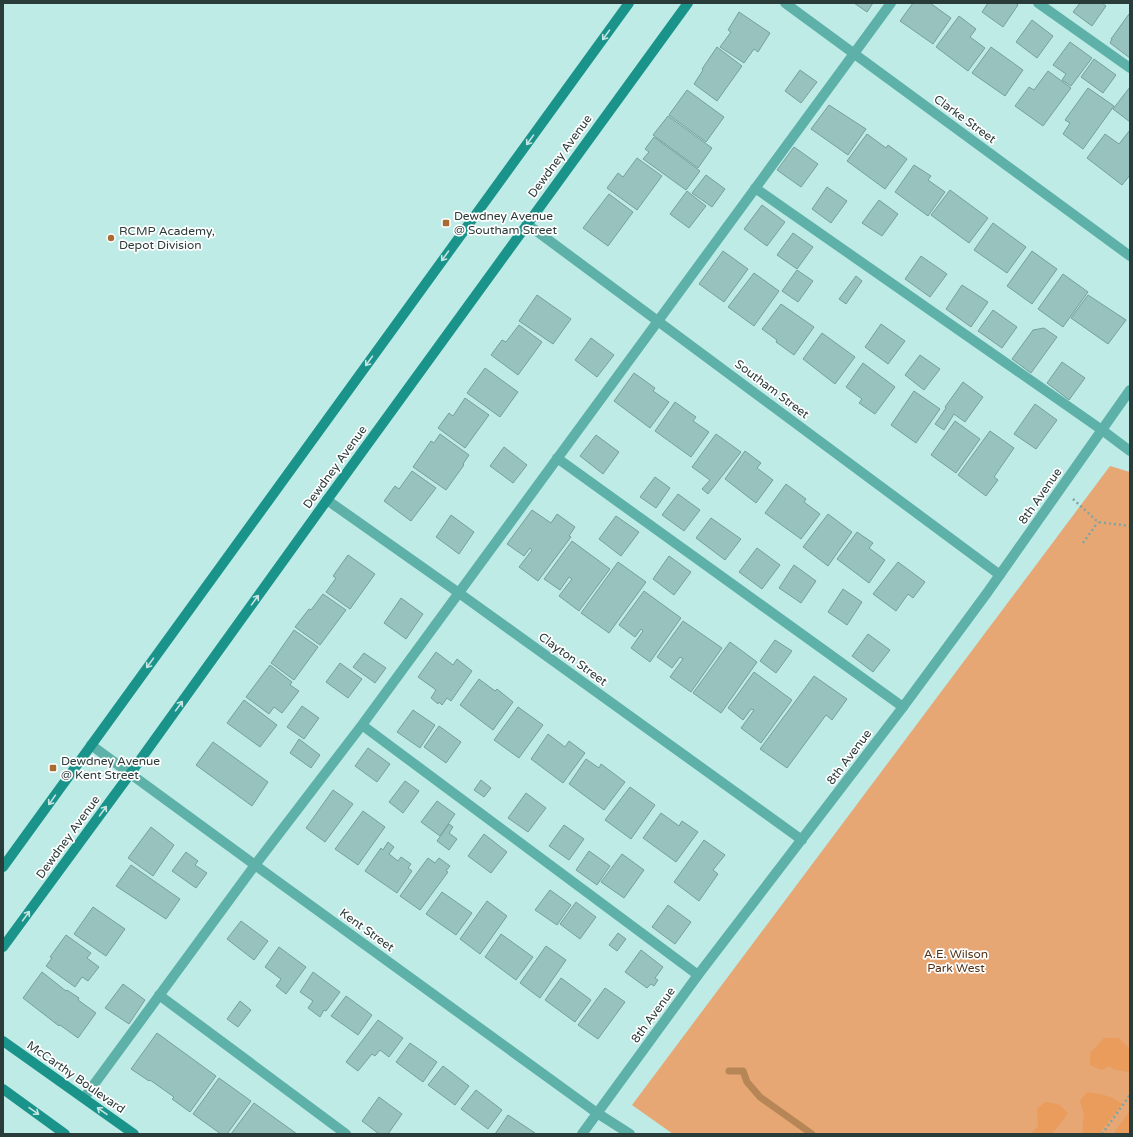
<svg xmlns="http://www.w3.org/2000/svg" width="1133" height="1137" viewBox="0 0 1133 1137" font-family="'Varela Round',sans-serif">
  <style>
    .green { fill: #e6a775 }
    .forest { fill: #e99c5b }
    .lines { fill: none; stroke-linecap: round; stroke-linejoin: round }
    .stream { stroke: #b78657; stroke-width: 7 }
    .building { fill: #97c2bd; stroke: #76a09b }
    .path { stroke: #82a3a0; stroke-width: 2.5; stroke-dasharray: 2 3; stroke-linecap: butt }
    .service { stroke: #5eb1a9; stroke-width: 10 }
    .minor { stroke: #5eb1a9; stroke-width: 10 }
    .secondary { stroke: #1a948b; stroke-width: 10 }
    .oneway { stroke: #c6e4e2 }
    .poi-dot { fill: #aa6b33; stroke: #fff; stroke-width: 1.5 }
    .labels { text-anchor: middle; dominant-baseline: central; stroke-width: 3.5; stroke-linejoin: round; paint-order: stroke }
    .street-label { font-size: 12px; fill: #2a3c3a; stroke: #fff }
    .poi-label { font-size: 12px; fill: #2a3c3a; stroke: #fff; text-anchor: start }
    .park-label { font-size: 12px; fill: #513116; stroke: #fff }
  </style>
  <rect width="100%" height="100%" fill="#bfebe6"/>
  <path class="green" d="M1110 466 1130 472V1134H673L632 1105Z"/>
  <path class="forest" d="M1104 1038H1119L1130 1049V1070L1127 1072 1113 1069 1110 1066 1101 1070 1090 1065V1053Z
    M1087 1092C1100 1094 1112 1095 1122 1104L1099 1134H1082L1084 1114 1080 1101Z
    M1045 1102 1058 1104 1068 1113 1052 1134H1031L1038 1126 1037 1109Z
    M1129 1112 1130 1113V1134H1113Z"/>
  <g class="lines">
    <path class="stream" d="M729 1071H743L747 1082 760 1097 812 1134"/>
  </g>
  <path class="building" d="M854 3H873L867 12Z
    M913 3H930L951 18 933 44 900 21Z
    M988 3H1015L1018 5 1003 27 982 12Z
    M1080 3H1102L1106 6 1092 26 1073 12Z
    M739 12 770 33 758 52 754 49 744 63 720 47 731 32 728 30Z
    M1129 14 1130 15V58L1110 43 1112 39H1111Z
    M959 16 976 29 970 37 985 48 968 71 936 47Z
    M1032 20 1053 36 1037 58 1016 42Z
    M1070 42 1092 58 1071 86 1062 80 1066 74 1053 65Z
    M717 47 742 66 717 101 694 84 703 70 702 69Z
    M991 47 1023 70 1005 96 972 73Z
    M1094 59 1116 75 1103 93 1081 77Z
    M800 70 817 82 801 103 785 91Z
    M1048 71 1071 88 1043 126 1015 106 1029 87 1034 90Z
    M1130 87V122L1113 109Z
    M1088 88 1114 106 1083 149 1063 134 1070 123 1065 120Z
    M687 90 724 117 706 142 669 115Z
    M829 105 866 129 848 155 811 129Z
    M668 116 712 148 698 168 653 135Z
    M1130 130V175L1122 185 1087 158 1105 134 1119 144Z
    M867 134 886 148 888 145 907 159 885 189 847 161Z
    M654 137 700 171 686 190 643 159 649 152 645 149Z
    M794 147 818 164 801 187 777 170Z
    M637 158 662 176 637 210 607 188 618 173 623 177Z
    M914 165 931 176 928 180 945 192 928 216 895 192Z
    M706 175 725 189 712 207 692 193Z
    M827 187 847 201 831 223 812 209Z
    M950 190 988 218 969 243 931 215Z
    M687 191 706 206 689 228 670 214Z
    M609 194 633 212 608 246 583 228Z
    M879 200 898 214 882 236 862 223Z
    M762 205 785 222 767 246 744 229Z
    M993 223 1026 247 1007 273 974 250Z
    M793 233 813 247 797 269 777 255Z
    M723 251 748 269 724 302 699 284Z
    M1032 251 1057 269 1032 304 1007 286Z
    M921 256 947 274 930 297 905 279Z
    M797 270 813 281 798 302 782 291Z
    M754 273 779 291 754 326 728 307Z
    M1063 274 1088 292 1063 327 1038 309Z
    M856 276 862 281 846 304 839 299Z
    M962 285 988 302 971 327 946 309Z
    M537 295 571 319 553 344 519 321Z
    M1088 295 1126 320 1108 344 1071 318Z
    M781 304 814 327 794 355 776 342 777 340 762 329Z
    M993 310 1017 327 1002 348 978 331Z
    M881 324 905 341 888 364 865 347Z
    M519 325 542 342 518 375 491 355 502 340 506 342Z
    M1044 328 1057 337 1031 373 1012 359 1033 330Z
    M822 333 855 357 835 384 803 359Z
    M591 338 614 355 597 377 575 360Z
    M920 355 940 369 924 390 905 375Z
    M1062 362 1085 378 1069 400 1047 383Z
    M863 363 895 387 875 414 859 403 862 399 846 387Z
    M485 368 518 392 500 417 467 393Z
    M634 373 655 388 653 391 669 402 650 428 614 401Z
    M963 382 983 397 965 422 954 414 944 430 935 424 946 408 945 407Z
    M914 391 940 409 916 443 891 425Z
    M465 398 489 415 465 448 438 428 449 413 453 416Z
    M675 402 696 417 693 421 709 432 691 457 655 431Z
    M1035 404 1057 420 1036 449 1014 434Z
    M955 421 980 439 956 473 931 455Z
    M990 431 1014 448 994 477 998 480 986 496 958 475Z
    M440 434 469 455 463 464 464 465 446 490 413 467 431 441 434 443Z
    M716 434 741 452 708 494 702 489 710 480 692 467Z
    M596 435 619 452 603 474 580 456Z
    M504 447 527 465 513 483 490 466Z
    M745 451 761 463 757 468 773 480 756 503 725 479Z
    M412 471 436 488 411 521 384 501 395 486 399 489Z
    M655 477 670 488 656 508 640 497Z
    M786 484 806 499 804 502 820 514 801 539 765 513Z
    M678 494 700 510 684 531 662 515Z
    M532 510 551 523 557 514 575 527 569 536 571 537 538 581 519 567 532 550 530 548 524 556 507 544Z
    M828 514 852 532 828 566 803 547Z
    M451 515 474 532 459 554 436 537Z
    M616 516 639 532 621 556 599 539Z
    M711 518 741 539 725 560 696 538Z
    M857 532 873 543 869 548 885 560 869 583 837 559Z
    M572 541 610 569 579 611 559 596 572 579 569 577 560 590 544 579Z
    M757 548 780 565 762 589 739 572Z
    M348 555 375 574 350 609 326 592 336 578 333 576Z
    M669 556 691 572 674 595 653 579Z
    M618 562 646 582 609 633 581 613Z
    M898 562 925 582 913 598 908 594 896 611 873 594Z
    M794 565 816 581 801 603 779 588Z
    M843 589 862 602 847 625 828 612Z
    M644 591 681 618 650 662 631 648 643 631 641 629 635 637 619 625Z
    M323 594 346 610 320 645 295 627 309 609 311 610Z
    M401 598 423 614 406 639 384 623Z
    M683 621 722 648 691 692 670 677 683 659 680 657 672 668 657 657Z
    M294 630 318 647 294 680 271 663Z
    M868 634 890 650 873 672 852 656Z
    M775 640 792 651 776 673 760 661Z
    M730 642 757 662 721 713 693 693Z
    M436 652 453 665 457 659 472 671 451 701 447 698 442 705 439 702 438 704 431 698 436 690 418 677Z
    M364 653 386 668 375 683 353 667Z
    M340 663 362 679 348 698 326 682Z
    M270 665 292 682 290 685 299 691 282 713 274 707 269 714 246 697Z
    M754 672 792 700 761 743 741 728 754 710 751 709 743 720 728 708Z
    M814 676 847 699 832 720 826 715 787 768 760 749Z
    M479 679 495 691 497 689 513 702 493 730 460 705Z
    M244 700 277 725 260 747 227 723Z
    M302 706 319 718 304 739 287 727Z
    M518 707 543 725 519 758 494 740Z
    M413 710 435 725 420 748 397 732Z
    M439 726 461 742 446 763 424 747Z
    M548 734 565 747 569 741 585 753 563 783 531 759Z
    M299 739 320 755 311 768 290 753Z
    M213 742 268 782 252 806 196 765Z
    M368 748 390 764 377 782 355 766Z
    M586 759 599 768 601 764 625 782 604 810 569 784Z
    M481 780 491 788 484 797 474 790Z
    M405 781 419 791 403 813 389 802Z
    M630 787 655 805 631 839 605 820Z
    M333 790 353 804 325 842 306 828Z
    M526 793 546 808 528 832 508 818Z
    M437 801 455 814 440 836 421 822Z
    M363 811 385 827 358 865 335 849Z
    M661 813 679 826 682 821 698 832 676 862 643 838Z
    M449 824 453 827 449 833 457 839 449 850 437 841Z
    M564 825 584 839 569 860 549 846Z
    M151 827 174 845 153 876 128 858Z
    M484 834 507 852 491 873 468 856Z
    M704 840 725 855 713 870 718 874 699 901 674 882Z
    M388 842 394 847 389 854 398 861 401 857 411 864 408 868 412 871 397 893 365 871 381 848 383 850Z
    M589 851 610 866 597 885 576 870Z
    M186 852 198 861 195 865 207 873 196 888 172 871Z
    M622 854 644 870 624 898 601 882Z
    M428 858 435 863 439 858 450 866 446 871 448 872 420 910 400 896Z
    M131 865 180 899 166 919 116 886Z
    M550 890 571 905 557 925 535 910Z
    M442 892 472 913 456 935 426 914Z
    M487 901 507 916 480 954 460 939Z
    M576 902 596 917 580 939 560 924Z
    M668 905 691 922 675 944 652 927Z
    M93 907 125 929 106 956 74 934Z
    M241 921 268 941 254 960 227 939Z
    M618 933 626 939 617 951 609 945Z
    M501 934 533 957 516 980 485 957Z
    M66 935 91 953 87 958 99 967 88 981 82 977 75 987 46 966 52 958 50 957Z
    M546 946 566 960 540 998 520 983Z
    M279 947 306 967 286 994 276 986 281 979 265 967Z
    M641 950 663 967 655 978 658 980 654 986 651 984 647 988 625 972Z
    M42 972 66 991 67 990 79 998 78 1000 96 1013 78 1038 60 1025 59 1026 23 998Z
    M313 972 340 992 326 1011 324 1010 320 1017 308 1008 313 1001 300 992Z
    M561 978 591 1000 575 1022 545 1000Z
    M123 984 145 1000 129 1024 105 1008Z
    M605 988 625 1002 598 1039 578 1025Z
    M346 996 372 1015 358 1035 331 1016Z
    M240 1001 251 1010 238 1027 227 1019Z
    M378 1020 403 1038 389 1057 380 1050 375 1056 372 1054 358 1071 346 1062Z
    M157 1033 216 1076 190 1112 172 1099 174 1097 150 1080 149 1081 131 1069Z
    M410 1043 437 1062 423 1082 396 1062Z
    M443 1066 469 1086 455 1105 428 1085Z
    M219 1078 251 1101 227 1134H221L193 1114Z
    M476 1090 502 1110 488 1129 461 1109Z
    M379 1097 402 1114 388 1134H379L362 1121Z
    M254 1103 297 1134H231Z
    M508 1115 535 1133 534 1134H495Z"/>
  <g class="lines">
    <path class="path" d="M1073 499 1098 522 1130 526
      M1083 543 1098 522
      M1102 1134 1130 1095"/>
    <path class="service" d="M1038 3 1130 68
      M755 188 1102 430 1130 451
      M557 458 903 707
      M362 725 698 975
      M159 995 346 1134
      M84 1098 255 865 362 725 891 3"/>
    <path class="minor" d="M785 3 1130 256
      M527 224 1000 575
      M327 500 459 593 802 840
      M91 745 255 865 597 1113 630 1134
      M582 1134 698 975 903 707 987 593 1130 390"/>
    <path class="secondary" d="M3 867 629 3
      M3 947 130 774 327 500 688 3
      M3 1041 134 1134
      M3 1089 65 1134"/>
  </g>
  <defs><path id="oneway-shaft" d="M-6 0H5M1.5-3L5.5 0L1.5 3" fill="none" stroke-width="1.6" stroke-linecap="round" stroke-linejoin="round"/></defs>
  <g class="oneway">
    <use href="#oneway-shaft" transform="translate(606 35) rotate(126)"/>
    <use href="#oneway-shaft" transform="translate(530 140) rotate(126)"/>
    <use href="#oneway-shaft" transform="translate(445 256) rotate(126)"/>
    <use href="#oneway-shaft" transform="translate(369 361) rotate(126)"/>
    <use href="#oneway-shaft" transform="translate(255 600) rotate(-54)"/>
    <use href="#oneway-shaft" transform="translate(150 663) rotate(126)"/>
    <use href="#oneway-shaft" transform="translate(179 706) rotate(-54)"/>
    <use href="#oneway-shaft" transform="translate(52 800) rotate(125)"/>
    <use href="#oneway-shaft" transform="translate(103 811) rotate(-54)"/>
    <use href="#oneway-shaft" transform="translate(26 916) rotate(-54)"/>
    <use href="#oneway-shaft" transform="translate(34 1111) rotate(35)"/>
    <use href="#oneway-shaft" transform="translate(102 1111) rotate(-145)"/>
  </g>
  <g class="poi-dot">
    <rect x="442" y="219" width="8" height="8" rx="2"/>
    <circle cx="111" cy="238" r="4"/>
    <rect x="49" y="764" width="8" height="8" rx="2"/>
  </g>
  <g class="labels">
    <g class="street-label">
      <text transform="translate(965 119) rotate(36)">Clarke Street</text>
      <text transform="translate(560 156) rotate(-54)">Dewdney Avenue</text>
      <text transform="translate(772 389) rotate(37)">Southam Street</text>
      <text transform="translate(335 467) rotate(-54)">Dewdney Avenue</text>
      <text transform="translate(1040 496) rotate(-55)">8th Avenue</text>
      <text transform="translate(573 659) rotate(36)">Clayton Street</text>
      <text transform="translate(849 757) rotate(-53)">8th Avenue</text>
      <text transform="translate(68 837) rotate(-54)">Dewdney Avenue</text>
      <text transform="translate(367 930) rotate(36)">Kent Street</text>
      <text transform="translate(653 1015) rotate(-54)">8th Avenue</text>
      <text transform="translate(76 1077) rotate(35)">McCarthy Boulevard</text>
    </g>
    <g class="poi-label">
      <text x="454" y="216">Dewdney Avenue<tspan x="454" dy="14">@ Southam Street</tspan></text>
      <text x="119" y="231">RCMP Academy,<tspan x="119" dy="14">Depot Division</tspan></text>
      <text x="61" y="761">Dewdney Avenue<tspan x="61" dy="14">@ Kent Street</tspan></text>
    </g>
    <g class="park-label">
      <text x="956" y="954">A.E. Wilson<tspan x="956" dy="14">Park West</tspan></text>
    </g>
  </g>
  <rect width="1133" height="1137" fill="none" stroke="#2a3c3a" stroke-width="8"/>
</svg>
